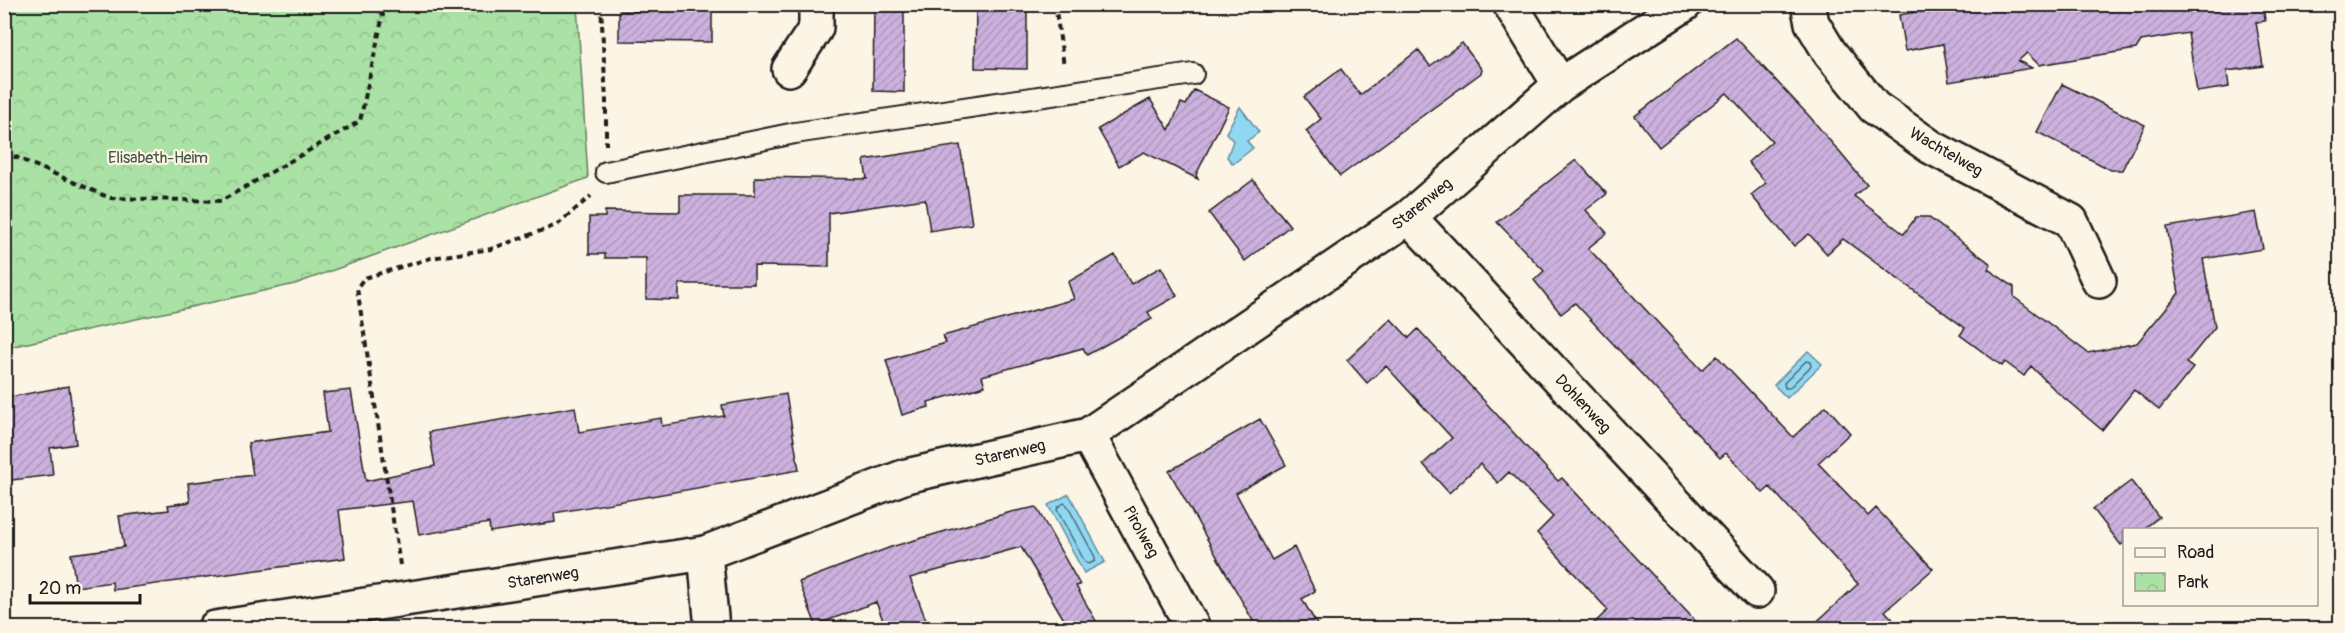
<svg xmlns="http://www.w3.org/2000/svg" width="2345" height="633" viewBox="0 0 2345 633" font-family="Pangolin,sans-serif">
  <style>
    .park { fill: url(#park-crowns); stroke: #637e60; stroke-width: 1.5 }
    .water { fill: #90d7f1; stroke: #628c9c; stroke-width: 1.5 }
    .lines { fill: none; stroke-linecap: round; stroke-linejoin: round }
    .shore { stroke: #4a6771; stroke-width: 1.5 }
    .building { fill: url(#building-hatch); stroke: #1c1c1c; stroke-width: 1.5 }
    .lane-casing { stroke: #1c1c1c; stroke-width: 24 }
    .street-casing { stroke: #1c1c1c; stroke-width: 38 }
    .path { stroke: #1c1c1c; stroke-width: 4; stroke-dasharray: 6 4.5; stroke-linecap: butt }
    .lane { stroke: #fcf5e5; stroke-width: 20 }
    .street { stroke: #fcf5e5; stroke-width: 33 }
    .labels { text-anchor: middle; dominant-baseline: central; stroke-width: 4.5; stroke-linejoin: round; paint-order: stroke }
    .street-label { font-size: 16px; fill: #1c1c1c; stroke: #fcf5e5 }
    .park-label { font-size: 16px; fill: #475745; stroke: #fcf5e5 }
  </style>
  <defs>
    <pattern id="park-crowns" width="20" height="18" patternUnits="userSpaceOnUse" patternTransform="scale(1.5)"><rect width="20" height="18" fill="#aae1a4"/><path d="M2 6a3 3 0 1 1 6 0M12 15a3 3 0 1 1 6 0" fill="none" stroke="#92c08d"/></pattern>
    <pattern id="building-hatch" width="6" height="6" patternUnits="userSpaceOnUse" patternTransform="scale(1.5)"><rect width="6" height="6" fill="#ccb0dd"/><path d="M-1 1l2-2M0 6l6-6M5 7l2-2" fill="none" stroke="#af97bd"/></pattern>
  </defs>
  <rect width="100%" height="100%" fill="#fcf5e5"/>
  <filter id="ink" filterUnits="userSpaceOnUse"><feTurbulence type="fractalNoise" baseFrequency=".0167" numOctaves="2"/><feDisplacementMap in="SourceGraphic" scale="12" xChannelSelector="R" yChannelSelector="G"/><feConvolveMatrix kernelMatrix="1 2 1 2 8 2 1 2 1" color-interpolation-filters="sRGB"/></filter>
  <g filter="url(#ink)">
    <path class="park" d="M4 5H577L588 178 295 284 5 348Z"/>
    <path class="water" d="M1240 107 1259 132 1247 141 1253 148 1233 164 1227 157 1233 141 1226 133Z
      M1808 351 1822 364 1787 398 1774 385Z
      M1069 494 1105 562 1084 573 1048 505Z"/>
    <g class="lines">
      <path class="shore" d="M1806 361 1810 362 1811 366 1789 388H1785L1784 383Z
        M1064 503 1067 505 1095 557V561L1089 564 1085 562 1057 510 1058 507Z"/>
    </g>
    <path class="building" d="M665 4H712V42L619 41V11H665Z
      M874 4H904V92L873 91Z
      M976 4H1027V69L975 68Z
      M1959 4H2263L2265 21 2256 22 2263 66 2227 71 2229 87 2197 92 2188 33 2141 41 2136 49 2039 65 2027 53 2018 61 2032 68 1949 82 1943 44 1905 51 1899 15Z
      M1736 38 1810 117 1867 185 1854 196 1904 234 1916 217H1928L1991 264 1988 269 2014 287V297L2088 353 2137 343 2179 293 2167 227 2256 212 2263 249 2203 259 2215 327 2186 363 2193 368 2159 410 2134 390 2102 430 2057 392 2031 366 2024 376 2005 362 2002 366 1960 335 1965 328 1843 239 1827 254 1809 234 1794 246 1751 195 1766 183 1748 162 1772 141 1727 93 1659 147 1635 116Z
      M1462 43 1482 70 1481 73 1340 176 1306 131 1321 119 1304 97 1341 69 1360 95 1418 50 1430 66Z
      M2062 84 2145 125 2122 170H2111L2037 132Z
      M1194 90 1229 107 1196 175 1198 179 1144 152 1119 166 1098 129 1150 99 1169 130 1181 103 1186 105Z
      M960 145 972 224 930 231 925 199 829 213V267L754 266V284H679V300L646 299V258H605V254H589V217H605V211L680 212V195H755V177L867 179 864 160Z
      M1576 160 1607 194 1586 210 1607 233 1588 248 1702 370 1717 356 1793 437 1826 406 1850 433 1818 463 1868 516 1876 508 1933 569 1885 611 1901 628H1810L1858 584 1770 487 1763 493 1726 453 1720 458 1575 303 1561 314 1534 280 1544 271 1497 222Z
      M1253 180 1290 226 1245 261 1209 213Z
      M1115 255 1131 284 1161 267 1177 296 1148 312 1152 319 1087 355 1083 348 982 376 985 386 928 402 929 407 902 415 886 360 946 343 943 336 1074 299 1068 282Z
      M1391 319 1409 338 1418 329 1558 481 1562 478 1702 628H1589L1608 610 1537 533 1553 517 1509 472 1498 483 1480 464 1449 493 1423 464 1452 438 1386 366 1367 383 1347 360Z
      M69 386 76 444 50 448 53 475 4 481V398Z
      M351 390 366 481 435 466 429 432 575 407 579 432 661 418 662 426 724 416 722 405 786 394 799 470 554 513 555 522 490 532 489 523 419 535 413 501 339 510 345 558 113 590 112 582 76 587 71 554 124 547 119 516 169 510 168 505 190 502 188 483 253 475 248 443 328 432 323 393Z
      M1260 419 1286 465 1236 493 1272 560 1294 547 1315 591 1302 599 1319 628H1257L1169 471Z
      M2131 481 2159 517 2142 530H2124V543L2121 545 2093 509Z
      M1036 507 1080 585 1076 586 1100 628H1069L1021 547 910 578 926 620 905 628H886L876 602 816 625 799 582 891 547 1011 512Z"/>
    <g class="lines">
      <g class="lane-casing">
        <path id="lane" d="M606 172 795 133 1193 74"/>
      </g>
      <g class="street-casing">
        <path id="street" d="M1510 4 1560 85
          M1808 4 1812 23 1830 53 1874 107 1931 147 2071 221 2099 281
          M789 69 816 28V4
          M1409 217 1757 591
          M1088 435 1193 628
          M705 553 712 628
          M215 628 705 553 906 476 1088 435 1409 217 1560 85 1685 4"/>
      </g>
      <path class="path" d="M601 4 606 101V145
        M1055 4 1064 66
        M4 152 110 198 221 201 360 121 383 15 374 4
        M400 565 357 288 364 278 431 258 491 249 557 225 591 196"/>
      <use href="#lane" class="lane"/>
      <use href="#street" class="street"/>
    </g>
  </g>
  <g class="labels">
    <g class="street-label">
      <text transform="translate(1946 152) rotate(30)">Wachtelweg</text>
      <text transform="translate(1422 204) rotate(-39)">Starenweg</text>
      <text transform="translate(1583 404) rotate(47)">Dohlenweg</text>
      <text transform="translate(1010 453) rotate(-13)">Starenweg</text>
      <text transform="translate(1141 532) rotate(61)">Pirolweg</text>
      <text transform="translate(543 578) rotate(-9)">Starenweg</text>
    </g>
    <g class="park-label">
      <text x="158" y="158">Elisabeth-Heim</text>
    </g>
  </g>
  <rect width="2345" height="633" fill="none" stroke="#fcf5e5" stroke-width="24"/>
  <rect x="12" y="12" width="2321" height="609" fill="none" stroke="#1c1c1c" stroke-width="2" filter="url(#ink)"/>
  <rect x="2123" y="528" width="195" height="78" fill="#fcf5e5" stroke="#a29e95" stroke-width="1.5"/>
  <rect x="2135" y="548" width="30" height="9" fill="#fcf5e5" stroke="#a29e95" stroke-width="1.5"/>
  <text x="2177" y="558" font-size="18" fill="#1c1c1c">Road</text>
  <rect x="2135" y="573" width="30" height="18" fill="url(#park-crowns)" stroke="#a29e95" stroke-width="1.5"/>
  <text x="2177" y="588" font-size="18" fill="#1c1c1c">Park</text>
  <path d="M30 594v9h110v-9" fill="none" stroke="#1c1c1c" stroke-width="3"/>
  <text x="39" y="594" font-size="18" fill="#1c1c1c" stroke="#fcf5e5" stroke-width="4.5" paint-order="stroke">20 m</text>
</svg>
